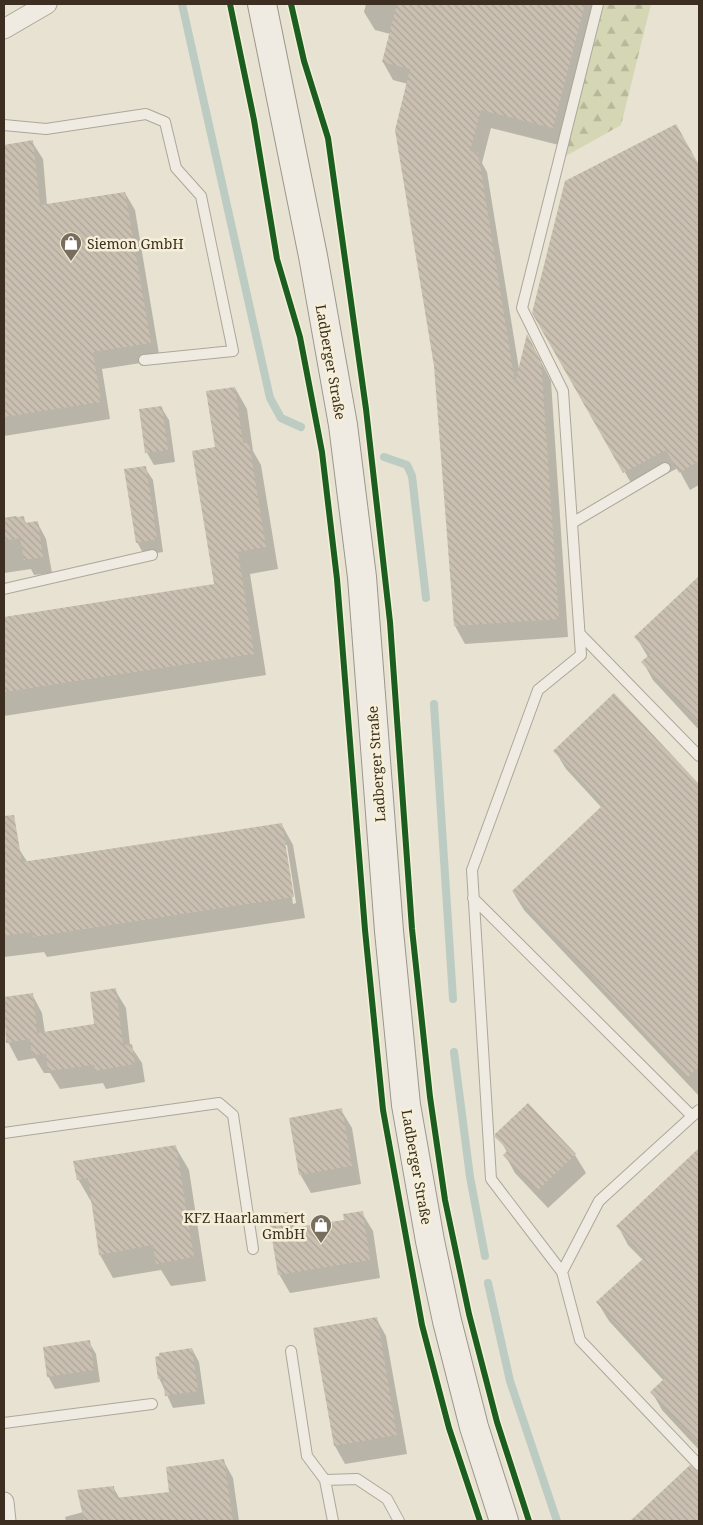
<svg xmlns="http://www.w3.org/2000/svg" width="703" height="1525" viewBox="0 0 703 1525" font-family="'Noto Serif',serif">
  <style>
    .forest { fill: url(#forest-firs) }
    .shadow { fill: #0003; fill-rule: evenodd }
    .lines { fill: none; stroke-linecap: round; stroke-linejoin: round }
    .stream { stroke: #bcccc3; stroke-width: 8 }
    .building { fill: url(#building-back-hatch) }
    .lane-casing { stroke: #aca799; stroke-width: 12 }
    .street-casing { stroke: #aca799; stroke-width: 21 }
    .secondary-casing { stroke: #9c968a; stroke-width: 30 }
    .lane { stroke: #efebe2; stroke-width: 10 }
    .street { stroke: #efebe2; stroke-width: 19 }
    .secondary { stroke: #efebe2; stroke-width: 28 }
    .cycleway-casing { stroke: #f6efd8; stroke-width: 9 }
    .cycleway { stroke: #1b5e20; stroke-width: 6 }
    .labels { text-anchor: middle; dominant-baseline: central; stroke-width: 5; stroke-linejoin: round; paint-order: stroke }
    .poi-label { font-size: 14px; fill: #3c2f21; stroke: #f6efd8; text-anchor: start }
    .street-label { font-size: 14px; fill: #3c2f21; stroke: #f6efd8 }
  </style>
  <defs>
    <pattern id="forest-firs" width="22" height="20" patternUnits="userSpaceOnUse" patternTransform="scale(1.25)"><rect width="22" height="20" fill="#d4d6b4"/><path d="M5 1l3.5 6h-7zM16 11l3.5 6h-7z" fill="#b7b89a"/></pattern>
    <pattern id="building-back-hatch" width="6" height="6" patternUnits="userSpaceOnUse" patternTransform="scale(1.25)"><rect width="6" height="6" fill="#cac0b2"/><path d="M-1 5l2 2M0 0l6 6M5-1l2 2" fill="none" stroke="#aea599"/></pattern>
  </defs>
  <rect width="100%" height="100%" fill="#e7e2d1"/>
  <path class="forest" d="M604 4H651L621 125 564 157Z"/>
  <path class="shadow" d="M366 4H600L563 146 491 128 482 163 487 172 519 369 537 354 551 381 568 637 465 644 455 626 435 365 408 84 393 80 383 62 390 34 375 30 364 12Z
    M675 126 699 167V485L690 490 678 468 635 490 534 313Z
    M32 142 43 159 47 205 125 193 135 210 160 360 102 369 110 419 4 436V146Z
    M235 388 247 409 253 451 261 465 278 569 250 574 266 675 4 716V618L215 585 216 448Z
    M161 407 169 420 175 462 154 465 147 453Z
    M145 468 153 480 163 552 144 555 137 542Z
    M16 516 18 518H23L27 524 37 522 46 539 52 573 34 575 31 569 4 573V518Z
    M699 578V730L653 680 643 662 648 657 636 637Z
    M614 695 699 786 698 1095 524 910 513 892 602 808 566 769 555 751Z
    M282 825 293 845 305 918 47 957 44 952 4 957V851L19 849 28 863ZM284 845H287L296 903 293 904Z
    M115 990 126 1008 130 1045 142 1063 145 1082 106 1089 103 1083 60 1089 50 1073H44L35 1058 18 1061 8 1042 4 998 32 994 42 1013 45 1033 95 1025Z
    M341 1110 352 1128 361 1184 311 1193 300 1174Z
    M497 1134 575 1155 586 1173 548 1208 515 1173 505 1155 507 1152Z
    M175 1146 189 1170 206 1281 171 1286 161 1270 113 1278 100 1255 92 1203 78 1179Z
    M699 1150V1450L662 1410 652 1392 664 1381 609 1321 598 1303 643 1260 628 1245 618 1226Z
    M287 1213 296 1229 346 1221 362 1213 373 1231 380 1278 290 1293 279 1274Z
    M376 1318 386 1336 407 1454 345 1464 335 1446 315 1329Z
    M89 1342 96 1354 100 1382 55 1389 48 1376Z
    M192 1349 199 1362 205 1404 173 1408 159 1378Z
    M223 1460 233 1478 239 1521H66L65 1517 83 1512 113 1487 120 1499 171 1493Z
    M689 1467 699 1478V1521H632Z"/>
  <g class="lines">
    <path class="stream" d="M182 4 270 398 281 418 301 427
      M384 457 407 465 412 476 426 598
      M434 704 453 999
      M454 1052 470 1177 485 1256
      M488 1283 510 1381 557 1521"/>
  </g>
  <path class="building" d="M397 4H585L553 128 481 110 470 151 478 152 515 383 527 334 541 361 559 619 454 626 434 366 395 130 410 69 382 62Z
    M676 124 699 165V461L679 473 666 450 623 473 532 313 565 181Z
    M33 140 40 205 125 192 151 343 93 352 101 402 4 417V145Z
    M235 387 243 443 249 442 266 547 238 552 254 654 4 692V617L214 584 192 451 215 447 206 391Z
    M162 406 168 450 145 453 139 409Z
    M146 466 157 539 136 543 124 469Z
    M24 516 25 523 38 521 43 557 24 560 20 538 4 541V519Z
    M699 576V724L641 662 650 654 634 637Z
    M614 693 699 784V1066L687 1078 512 891 604 804 553 751Z
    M14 815 22 862 282 823 294 897 33 937V932L4 936V816Z
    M116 988 123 1045 132 1044 135 1064 95 1071 94 1065 48 1071 46 1054 32 1055 30 1039 6 1043 4 997 33 993 37 1033 94 1024 90 992Z
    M528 1103 576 1154 537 1191 503 1155 508 1150 495 1137V1134Z
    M342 1108 352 1166 299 1175 289 1118Z
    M176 1145 194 1257 156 1264 153 1245 99 1255 88 1178 77 1180 73 1161Z
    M699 1148V1444L650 1392 666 1377 596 1302 645 1257 616 1226Z
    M363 1211 370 1260 278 1275 268 1215 288 1212 290 1228 344 1220 343 1214Z
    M377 1317 397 1435 334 1446 313 1328Z
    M90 1340 94 1370 47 1377 43 1347Z
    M192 1348 198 1391 165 1396 163 1378 158 1379 155 1357 159 1356V1353Z
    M224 1459 233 1521H84L77 1490 114 1486 115 1498 169 1492 166 1467Z
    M690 1465 699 1472V1521H630Z"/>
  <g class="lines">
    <g class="lane-casing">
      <path id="lane" d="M4 125 46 129 146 114 165 122 176 168 201 196 233 351 144 360
        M572 523 665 468
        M4 589 152 555
        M580 634 699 756
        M473 898 692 1116
        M699 1110 599 1201 562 1272 580 1340 699 1465
        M4 1133 219 1103 233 1115 253 1249
        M562 1272 491 1179 472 870 538 690 581 655 563 391 522 308 598 4
        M291 1351 307 1456 325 1480 333 1521
        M4 1423 152 1404
        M325 1480 357 1479 387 1499 399 1521"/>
    </g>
    <g class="street-casing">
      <path id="street" d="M4 29 47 4
        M4 1502 6 1521"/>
    </g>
    <g class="secondary-casing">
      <path id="secondary" d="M262 4 313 256 343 425 362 577 389 931 406 1105 430 1241 447 1321 474 1427 504 1521"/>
    </g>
    <use href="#lane" class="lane"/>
    <use href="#street" class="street"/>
    <use href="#secondary" class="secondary"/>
    <g class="cycleway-casing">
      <path id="cycleway" d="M230 4 254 120 277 259 300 337 322 452 337 579 365 930 383 1110 422 1325 449 1428 480 1521
        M291 4 304 61 328 138 366 409 390 622 412 929 430 1097 445 1200 469 1314 497 1422 529 1521"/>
    </g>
    <use href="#cycleway" class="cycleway"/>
  </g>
  <defs>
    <g id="shop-pin" transform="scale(1.125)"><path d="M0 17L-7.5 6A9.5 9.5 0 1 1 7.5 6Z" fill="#786e5f" stroke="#f6efd8"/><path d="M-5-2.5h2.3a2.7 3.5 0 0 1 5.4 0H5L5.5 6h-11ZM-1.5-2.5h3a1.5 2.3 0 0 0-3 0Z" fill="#fff"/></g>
  </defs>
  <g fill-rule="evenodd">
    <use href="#shop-pin" x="71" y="243"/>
    <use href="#shop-pin" x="321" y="1225"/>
  </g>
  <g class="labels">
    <g class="poi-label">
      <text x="87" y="243">Siemon GmbH</text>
      <text x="305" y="1217" text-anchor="end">KFZ Haarlammert<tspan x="305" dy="16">GmbH</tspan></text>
    </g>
    <g class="street-label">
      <text transform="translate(331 362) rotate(80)">Ladberger Straße</text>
      <text transform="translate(376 764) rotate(-94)">Ladberger Straße</text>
      <text transform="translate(417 1167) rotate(80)">Ladberger Straße</text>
    </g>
  </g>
  <rect width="703" height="1525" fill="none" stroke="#3c2f21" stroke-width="10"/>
</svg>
